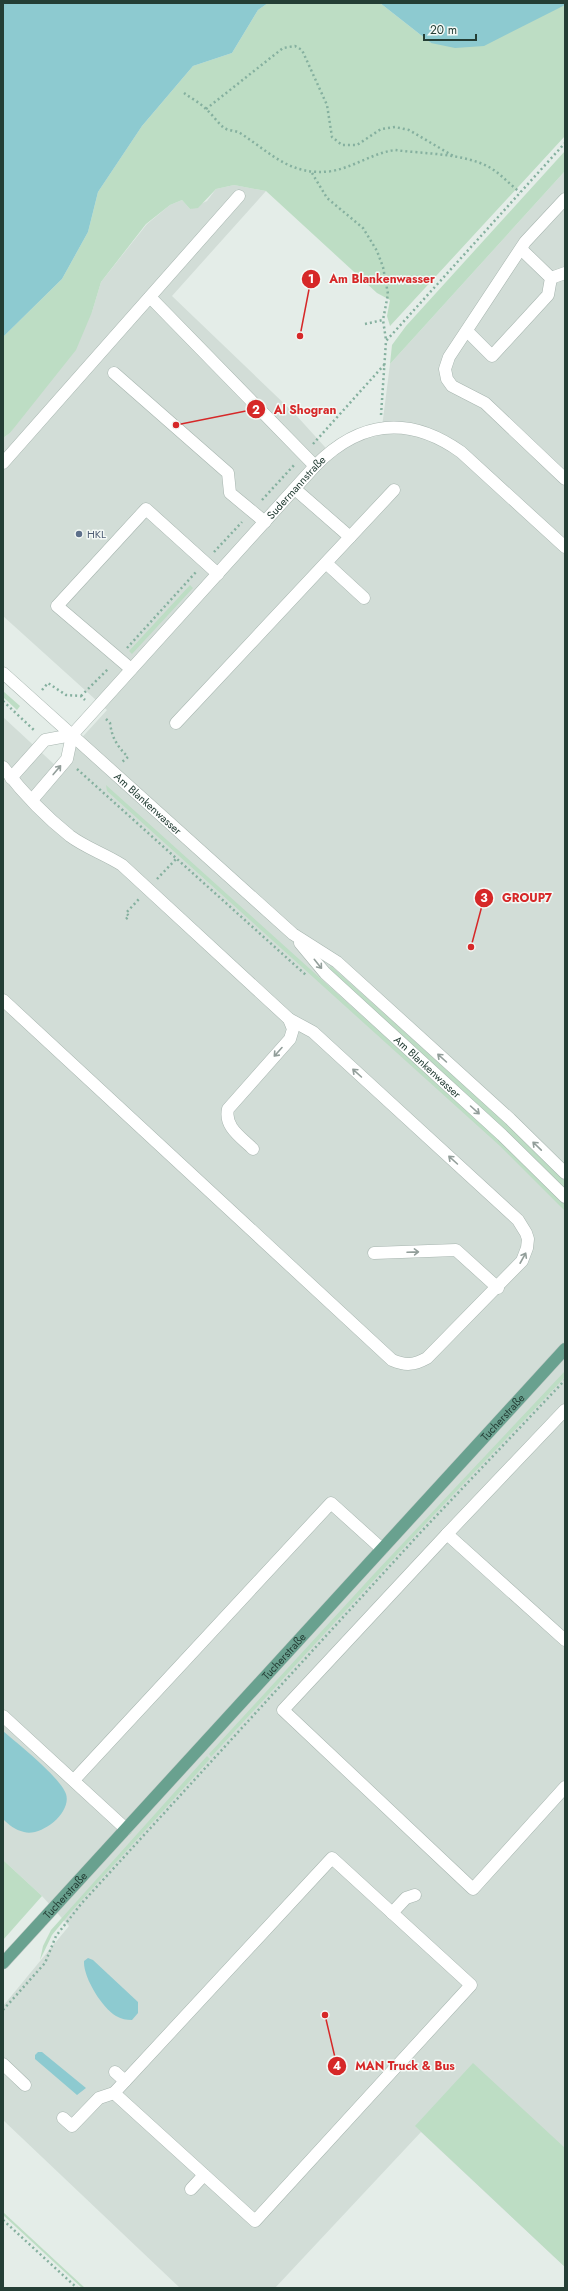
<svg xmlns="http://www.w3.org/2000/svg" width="568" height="2291" viewBox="0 0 568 2291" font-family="Jost,sans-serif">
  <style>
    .built { fill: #d2ddd7 }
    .green { fill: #bdddc4 }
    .water { fill: #8dcad0 }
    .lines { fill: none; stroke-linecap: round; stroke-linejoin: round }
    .minor-casing { stroke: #a7b5af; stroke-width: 13 }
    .major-casing { stroke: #c2c9c6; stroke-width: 13 }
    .path { stroke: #85b09f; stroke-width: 2.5; stroke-dasharray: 2 3; stroke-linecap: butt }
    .minor { stroke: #fff; stroke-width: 12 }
    .major { stroke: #69a18f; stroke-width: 12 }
    .oneway { stroke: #929e9a }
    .service-dot { fill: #5c6f8a; stroke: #f4f9f6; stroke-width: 1.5 }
    .labels { text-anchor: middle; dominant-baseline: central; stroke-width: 3; stroke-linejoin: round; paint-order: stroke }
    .street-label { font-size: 11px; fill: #243e35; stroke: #f4f9f6 }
    .service-label { font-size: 11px; fill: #4e5e75; stroke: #f4f9f6; text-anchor: start }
    .leader { fill: none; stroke: #d62828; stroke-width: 1.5 }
    .callout-dot { fill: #d62828; stroke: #f4f9f6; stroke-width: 1.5 }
    .mark-label { font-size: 12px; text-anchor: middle; font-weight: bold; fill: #fff }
    .callout-label { font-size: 12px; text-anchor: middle; font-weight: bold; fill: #d62828; stroke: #f4f9f6; stroke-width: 3; stroke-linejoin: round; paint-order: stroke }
  </style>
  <rect width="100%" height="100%" fill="#e4ede8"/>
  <path class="built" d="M565 171V2267L421 2132 275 2288H180L3 2120V2006L69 1926 42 1896 3 1860V717L56 766 107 710 3 616V438L10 433 92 312 101 282 147 224 170 205 182 200 190 209 207 201 216 189 234 185 266 191 172 296 295 414 334 457 343 449 362 440 381 435 390 364Z"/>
  <path class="green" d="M268 3H380L431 43 565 5V136L390 326 387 316 390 300 377 293 266 191 234 185 216 189 198 208 190 209 182 200 170 205 146 224 101 282 92 312 76 350 10 433 3 438V337L62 279 88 232 98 192 142 126 193 66 232 53 258 10Z
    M565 151V171L390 364 392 345 406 326Z
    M190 585 193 588 132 654 129 651Z
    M3 691 20 706 17 710 3 697Z
    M106 785 503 1143 565 1204V1211L500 1146 107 791Z
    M331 966 504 1121 565 1181V1189L328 969Z
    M565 1371V1377L430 1519 211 1757 209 1754 374 1574Z
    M207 1756 210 1759 71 1912 52 1935 40 1960 43 1946 51 1930Z
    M3 1860 42 1896 3 1940Z
    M473 2063 565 2148V2267L415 2126Z
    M3 2212 85 2288H82L3 2215Z"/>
  <path class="water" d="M3 3H268L258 10 232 53 193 66 142 126 98 192 88 232 62 279 3 337Z
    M380 3H565V5L484 46 455 48 431 43Z
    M3 1731C18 1744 60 1777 66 1794 72 1813 41 1837 24 1832 15 1830 9 1825 3 1819Z
    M88 1958 93 1960 138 2002V2013L132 2020C126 2020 122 2019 116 2016 102 2008 83 1977 84 1961Z
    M38 2052H42L86 2088 77 2095 35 2059V2055Z"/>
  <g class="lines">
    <g class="minor-casing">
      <g id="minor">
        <path d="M565 199 525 242 449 357 445 369 447 379 452 386 485 403 565 479"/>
        <path d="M551 278 565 273"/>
        <path d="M150 297 315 466"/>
        <path d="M467 331 492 356 548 295 551 278 521 249"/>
        <path d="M114 373 228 473 230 493 265 522"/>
        <path d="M3 463 239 196"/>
        <path d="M295 489 350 537"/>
        <path d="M326 563 364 598"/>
        <path d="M131 669 57 606 146 509 218 574"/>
        <path id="s1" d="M3 673 293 934 337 962 510 1119 565 1173"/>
        <path d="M176 723 394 490"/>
        <path id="s2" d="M72 735 315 466C360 420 409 415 461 452L565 547"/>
        <path d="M3 767C22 792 46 817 70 836 86 848 105 854 122 865L289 1019 313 1032 518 1220 526 1233 528 1239 527 1248 522 1261 427 1358C414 1365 406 1366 392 1360L3 1000"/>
        <path d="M11 778 45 740 72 735"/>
        <path d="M32 800 67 759 72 735"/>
        <path id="s3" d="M300 943 325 973 502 1135 565 1197"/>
        <path d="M253 1149C241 1137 224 1127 228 1109L290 1039 293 1029 289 1019"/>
        <path d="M374 1253 456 1250 498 1288"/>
        <path d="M447 1534 565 1410"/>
        <path d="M565 1640 447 1534 283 1710 473 1889 565 1787"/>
        <path d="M3 1716 126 1829"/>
        <path d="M74 1780 331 1503 382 1549"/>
        <path d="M332 1858 471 1985 255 2221 114 2093Z"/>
        <path d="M392 1913 406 1898 415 1895"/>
        <path d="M3 2064 25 2085"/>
        <path d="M115 2072 125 2081"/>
        <path d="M63 2118 72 2126 99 2098 114 2093"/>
        <path d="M191 2189 204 2175"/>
      </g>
    </g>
    <g class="major-casing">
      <g id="major">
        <path id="s4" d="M3 1963 565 1349"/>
      </g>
    </g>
    <path class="path" d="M184 93C191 98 200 103 206 109 212 114 217 122 223 127 227 131 235 130 240 133 271 153 291 177 332 171 354 167 373 153 395 150 425 154 462 153 489 167 501 174 509 184 520 192
      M206 109 283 48 295 46 302 50 327 105 332 137 342 145H357L381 129 395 127 409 130 455 157
      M312 173 327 198 363 228 377 251 383 267 388 294 383 320
      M365 324 383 320 386 340
      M381 415 386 341 565 143
      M313 444 384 365
      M262 500 295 464
      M214 552 242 522
      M127 648 196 572
      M42 690 48 683 66 695 81 696 85 700
      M81 696 109 668
      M3 701 35 731
      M106 719 110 723C112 738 117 746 128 757L122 762
      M77 769 307 976
      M157 879 177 858
      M126 919 129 916 126 913 139 899
      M3 2010 45 1963 56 1936 81 1904 421 1532 565 1380
      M3 2220 77 2288"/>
    <use href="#minor" class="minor"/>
    <use href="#major" class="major"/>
  </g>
  <defs><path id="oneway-shaft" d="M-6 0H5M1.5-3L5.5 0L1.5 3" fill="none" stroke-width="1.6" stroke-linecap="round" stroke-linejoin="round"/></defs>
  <g class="oneway">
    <use href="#oneway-shaft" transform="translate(57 770) rotate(-50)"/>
    <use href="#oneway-shaft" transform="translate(318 964) rotate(51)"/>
    <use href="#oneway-shaft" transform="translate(278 1052) rotate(132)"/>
    <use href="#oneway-shaft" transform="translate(442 1058) rotate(-138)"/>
    <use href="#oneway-shaft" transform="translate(357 1073) rotate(-138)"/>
    <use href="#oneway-shaft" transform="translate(475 1110) rotate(42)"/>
    <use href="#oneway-shaft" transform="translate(537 1146) rotate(-136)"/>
    <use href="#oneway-shaft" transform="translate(453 1160) rotate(-138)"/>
    <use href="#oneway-shaft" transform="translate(413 1252) rotate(-2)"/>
    <use href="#oneway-shaft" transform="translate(523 1258) rotate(-61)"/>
  </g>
  <circle class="service-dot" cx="79" cy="534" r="4"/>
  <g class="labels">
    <g class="street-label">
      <text stroke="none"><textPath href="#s2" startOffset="334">Sudermannstraße</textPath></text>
      <text stroke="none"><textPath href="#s1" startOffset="195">Am Blankenwasser</textPath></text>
      <text stroke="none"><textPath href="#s3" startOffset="178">Am Blankenwasser</textPath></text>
      <text stroke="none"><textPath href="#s4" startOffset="740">Tucherstraße</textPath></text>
      <text stroke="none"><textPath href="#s4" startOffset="416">Tucherstraße</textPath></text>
      <text stroke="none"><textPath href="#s4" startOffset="92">Tucherstraße</textPath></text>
    </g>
    <g class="service-label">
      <text x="87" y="534">HKL</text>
    </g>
  </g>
  <path class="leader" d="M300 336L311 279M176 425L256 409M471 947L484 898M325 2015L337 2066"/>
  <g class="callout-dot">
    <circle cx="300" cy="336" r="4"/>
    <circle cx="176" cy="425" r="4"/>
    <circle cx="471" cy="947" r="4"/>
    <circle cx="325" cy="2015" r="4"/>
    <circle cx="311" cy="279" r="10"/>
    <circle cx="256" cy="409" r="10"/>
    <circle cx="484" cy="898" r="10"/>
    <circle cx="337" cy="2066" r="10"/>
  </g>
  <g class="mark-label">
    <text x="311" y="283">1</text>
    <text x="256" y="414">2</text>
    <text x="484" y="902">3</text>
    <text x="337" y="2070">4</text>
  </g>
  <g class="callout-label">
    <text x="382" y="283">Am Blankenwasser</text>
    <text x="305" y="414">Al Shogran</text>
    <text x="527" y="902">GROUP7</text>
    <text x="405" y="2070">MAN Truck &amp; Bus</text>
  </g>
  <rect width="568" height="2291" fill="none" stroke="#243e35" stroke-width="8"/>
  <path d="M424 34v6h52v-6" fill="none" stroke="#243e35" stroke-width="2"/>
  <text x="430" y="34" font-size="12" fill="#243e35" stroke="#f4f9f6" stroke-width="3" paint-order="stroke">20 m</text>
</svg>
